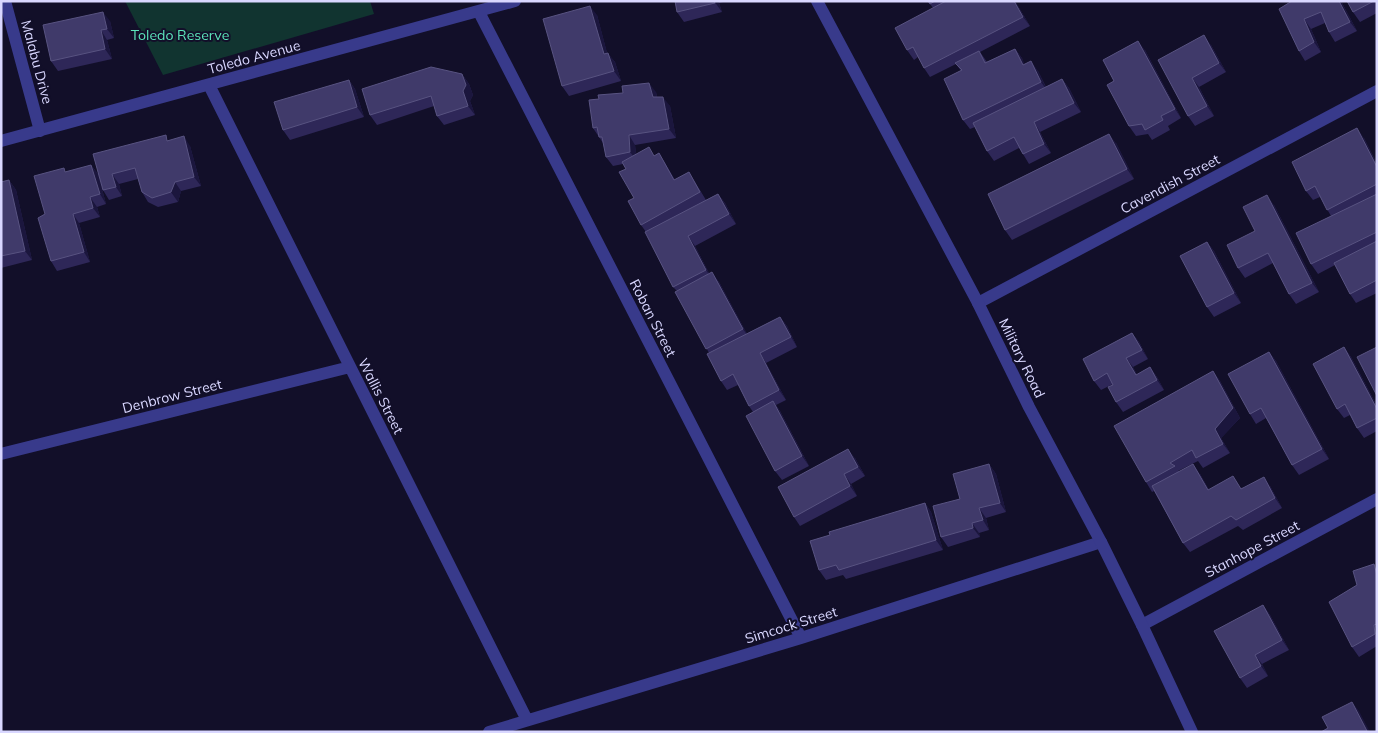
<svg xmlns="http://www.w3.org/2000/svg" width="1378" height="733" viewBox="0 0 1378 733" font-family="Mulish,sans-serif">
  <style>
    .green { fill: #113430 }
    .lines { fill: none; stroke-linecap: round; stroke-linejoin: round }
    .minor { stroke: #383a8b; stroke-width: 12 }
    .tertiary { stroke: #383a8b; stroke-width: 12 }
    .wall { fill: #2e2758 }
    .shaded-wall { fill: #1b163d }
    .building { fill: #403a6a; stroke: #585381 }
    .labels { text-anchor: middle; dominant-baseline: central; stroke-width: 4; stroke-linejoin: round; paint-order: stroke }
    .park-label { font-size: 14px; fill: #5ce6bb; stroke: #120f29 }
    .street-label { font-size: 14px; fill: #d9d7ff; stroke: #120f29 }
  </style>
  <rect width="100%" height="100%" fill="#120f29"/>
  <path class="green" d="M125 1H370L374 14 163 75Z"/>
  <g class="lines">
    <path class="minor" d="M5 1 40 131
      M479 12 801 638
      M209 85 527 720
      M1 141 515 1
      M978 303 1377 91
      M1 454 350 367
      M1142 625 1377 499
      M489 732 801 638 1101 542"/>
    <path class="tertiary" d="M817 1 978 303 1029 407 1101 542 1142 625 1192 732"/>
  </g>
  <path class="wall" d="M675 1H727L719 3 722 12 684 22 677 12Z
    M928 1H1015L1030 26 980 52 987 62 1015 49 1022 58 1024 64 1038 71 1046 87 1062 79 1069 88 1081 112 1040 132 1051 153 1029 164 1023 154 1019 148 994 161 987 151 975 127 970 129 963 120 961 71 956 64 930 77 924 68 918 57 914 60 907 50 933 8Z
    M1292 1H1341L1357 31 1335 42 1329 32 1325 23 1311 29 1321 52 1305 61 1299 51Z
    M1347 1H1377V13L1360 22 1353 12Z
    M597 15 607 53 615 62 621 81 569 96 562 86Z
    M110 21 114 38 107 40 112 59 58 71 51 61Z
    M1211 45 1226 72 1199 87 1214 116 1195 126 1188 116 1158 60Z
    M1145 50 1181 118 1168 126 1170 130 1152 140 1148 134 1136 136 1129 126 1114 81Z
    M462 74 469 84 473 95 470 101 475 115 444 125 437 116 434 106 377 125 370 115Z
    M349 80 355 89 364 117 290 140 283 130Z
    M656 92 657 97 670 106 676 138 635 145 636 154 655 156 659 153 665 163 675 180 689 172 695 182 706 200 718 194 725 203 736 224 695 246 709 273 719 282 747 334 780 317 787 326 797 347 766 363 786 400 776 405 780 411 809 466 782 480 775 471 753 412 749 406 738 385 727 390 721 381 709 353 677 291 673 287 646 232 641 225 626 169 623 164 613 166 606 157 603 143 593 128Z
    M1364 138 1377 164V293L1356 303 1350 294 1335 265 1318 274 1311 264 1331 216 1320 197 1313 200 1306 191Z
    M170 140 190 146 201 186 181 191 178 202 158 207 148 202 142 192 138 179 119 184 122 196 109 200 103 190 93 154Z
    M1116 143 1134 179 1012 240 1005 230Z
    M91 165 98 174 106 204 97 207 100 217 79 223 90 262 57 271 51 261 45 214 67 172Z
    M9 180 16 190 32 260 1 268V182Z
    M1274 205 1319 292 1296 304 1289 294 1273 263 1245 278 1238 268 1255 231Z
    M1207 242 1214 251 1241 303 1214 317 1207 307Z
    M1132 333 1139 342 1148 359 1133 367 1137 375 1150 367 1157 377 1164 390 1123 412 1116 402 1113 384 1101 390 1094 381Z
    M1344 347 1351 357 1377 406V431L1364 438 1357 428 1350 415 1344 418 1337 409Z
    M1269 352 1276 361 1329 459 1299 475 1292 465 1266 418 1256 424 1250 414Z
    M1213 371 1220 381 1240 418 1221 438 1230 453 1203 468 1198 461 1178 471 1200 474 1209 490 1270 486 1282 508 1243 530 1238 526 1190 552 1183 543 1154 491 1152 492 1146 482Z
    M855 458 865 476 851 484 857 496 800 526 794 517Z
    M989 464 996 474 1006 512 986 518 989 530 979 533 980 537 948 547 941 537 960 499Z
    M925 503 931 512 943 550 846 579 843 575 826 580 819 570 830 535Z
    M1377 568V646L1359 657 1352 647 1357 585Z
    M1263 605 1270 615 1289 650 1262 664 1268 676 1247 688 1240 678Z"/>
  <path class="shaded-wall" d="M714 1H718L719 3 722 12Z
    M1014 1H1015L1030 26 1023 17Z
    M1339 1H1341L1357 31 1350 22Z
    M590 6 597 15 610 64 604 54Z
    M103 12 110 21 114 38 107 29Z
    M1304 19 1311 29 1321 52 1314 42Z
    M101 30 107 40 112 59 105 49Z
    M1204 35 1211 45 1226 72 1219 63Z
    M1138 41 1145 50 1181 118 1175 109Z
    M1015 49 1022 58 1029 75 1023 65Z
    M608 53 615 62 621 81 614 71Z
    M1031 61 1038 71 1048 92 1041 82Z
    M462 74 469 84 473 95 470 101 475 115 468 106 463 91Z
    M1192 78 1199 87 1214 116 1207 106Z
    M1062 79 1069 88 1081 112 1074 103Z
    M349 80 355 89 364 117 357 107Z
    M649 83 656 92 659 107 653 97Z
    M663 97 670 106 676 138 669 129Z
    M1034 122 1040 132 1051 153 1044 144Z
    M1357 128 1364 138 1377 164V167Z
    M1109 134 1116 143 1134 179 1127 169Z
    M629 135 635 145 637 161 630 152Z
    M184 136 190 146 201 186 194 177Z
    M659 153 665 163 681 190 674 180Z
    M91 165 98 174 106 204 100 194Z
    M112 174 119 184 122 196 116 187Z
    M9 180 16 190 32 260 25 251Z
    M175 182 181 191 178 202 171 192Z
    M718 194 725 203 736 224 729 214Z
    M1267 195 1274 205 1319 292 1312 283Z
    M90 197 97 207 100 217 93 208Z
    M73 214 79 223 90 262 84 252Z
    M688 236 695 246 712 279 706 270Z
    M1207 242 1214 251 1241 303 1234 293Z
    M712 272 719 282 750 339 743 329Z
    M780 317 787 326 797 347 791 337Z
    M1132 333 1139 342 1148 359 1142 350Z
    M1344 347 1351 357 1377 406V409Z
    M1269 352 1276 361 1329 459 1322 449Z
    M760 353 766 363 786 400 779 390Z
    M1126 358 1133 367 1143 385 1136 375Z
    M1150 367 1157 377 1164 390 1157 380Z
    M1213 371 1220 381 1240 418 1221 438 1230 453 1223 444 1215 429Z
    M773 401 780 411 809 466 802 456Z
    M848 449 855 458 865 476 858 467Z
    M989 464 996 474 1006 512 1000 503Z
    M1193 464 1200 474 1215 500 1208 490Z
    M844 474 851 484 857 496 850 486Z
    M1264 477 1270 486 1282 508 1275 498Z
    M925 503 931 512 943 550 936 540Z
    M979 508 986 518 989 530 983 520Z
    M972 523 979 533 980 537 973 528Z
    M1263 605 1270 615 1289 650 1282 640Z
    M1374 625 1377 630V636L1375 634Z
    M1255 655 1262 664 1268 676 1261 666Z
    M1352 702 1359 711 1370 732H1368L1367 731Z"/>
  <path class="building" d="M675 1H714L715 3 677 12Z
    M928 1H935L930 4Z
    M946 1H1014L1023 17 924 68 913 47 907 50 895 28Z
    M1292 1H1339L1350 22 1329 32 1321 12 1304 19 1314 42 1299 51 1279 9Z
    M1347 1H1374L1353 12Z
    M590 6 604 54 608 53 614 71 562 86 543 19Z
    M103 12 107 29 101 30 105 49 51 61 43 25Z
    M1204 35 1219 63 1192 78 1207 106 1188 116 1158 60Z
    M1138 41 1175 109 1161 116 1163 120 1145 130 1142 124 1129 126 1107 85 1114 81 1103 60Z
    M1015 49 1023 65 1031 61 1041 82 963 120 944 79 962 70 955 63 979 51 985 63Z
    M431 67 462 74 466 85 463 91 468 106 437 116 431 96 370 115 362 89Z
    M1062 79 1074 103 1034 122 1044 144 1023 154 1014 137 987 151 973 123Z
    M349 80 357 107 283 130 274 102Z
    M649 83 653 97H663L669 129 629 135 630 152 606 157 602 137H599L597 127 593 128 589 100 599 99 598 95 623 93 622 86Z
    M1357 128 1377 167V184L1327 210 1315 186 1306 191 1292 162Z
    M1109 134 1127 169 1005 230 988 194Z
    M166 135 167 141 184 136 194 177 175 182 171 192 152 198 142 192 135 168 112 174 116 187 103 190 93 154Z
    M649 147 654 156 659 153 674 180 689 172 700 192 641 225 628 201 634 198 619 172 626 169 622 162Z
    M91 165 100 194 90 197 93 208 73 214 84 252 51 261 38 218 45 214 34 176 64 168 65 172Z
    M9 180 25 251 1 256V182Z
    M718 194 729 214 688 236 706 270 673 287 645 232Z
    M1377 194V232L1311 264 1296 233Z
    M1267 195 1312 283 1289 294 1268 253 1238 268 1227 245 1255 231 1243 207Z
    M1377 241V280L1350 294 1334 263Z
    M1207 242 1234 293 1207 307 1180 256Z
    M712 272 743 329 706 349 675 292Z
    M780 317 791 337 760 353 779 390 749 406 733 374 721 381 707 354Z
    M1132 333 1142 350 1126 358 1136 375 1150 367 1157 380 1116 402 1108 387 1113 385 1107 373 1094 381 1083 359Z
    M1344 347 1377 409V418L1357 428 1345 404 1337 409 1313 364Z
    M1377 347V396L1357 357Z
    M1269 352 1322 449 1292 465 1261 408 1250 414 1228 374Z
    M1213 371 1233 408 1215 429 1223 444 1196 458 1192 450 1170 463 1175 466 1146 482 1114 426Z
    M773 401 802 456 775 471 746 416Z
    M848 449 858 467 844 474 850 486 794 517 778 487Z
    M989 464 1000 503 979 508 983 520 972 523 973 528 941 537 933 506 960 499 953 474Z
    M1193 464 1208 490 1233 476 1241 489 1264 477 1275 498 1236 520 1231 516 1183 543 1152 486Z
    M925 503 936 540 839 570 836 565 819 570 810 541 830 535 829 532Z
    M1374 564 1377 575V624L1374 625 1375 634 1352 647 1329 602 1357 585 1353 571Z
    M1263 605 1282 640 1255 655 1261 666 1240 678 1214 631Z
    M1352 702 1367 731 1365 732H1321L1328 728 1322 717Z"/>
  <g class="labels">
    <g class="park-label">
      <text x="180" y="35">Toledo Reserve</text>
    </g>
    <g class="street-label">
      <text transform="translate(254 57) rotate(-15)">Toledo Avenue</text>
      <text transform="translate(37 62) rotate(75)">Malabu Drive</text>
      <text transform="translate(1170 184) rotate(-28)">Cavendish Street</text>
      <text transform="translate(653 318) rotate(63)">Roban Street</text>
      <text transform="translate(1022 358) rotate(64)">Military Road</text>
      <text transform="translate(172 396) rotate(-14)">Denbrow Street</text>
      <text transform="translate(381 396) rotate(63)">Wallis Street</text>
      <text transform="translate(1252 549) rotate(-28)">Stanhope Street</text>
      <text transform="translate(791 625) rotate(-17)">Simcock Street</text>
    </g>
  </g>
  <rect width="1378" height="733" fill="none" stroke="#d9d7ff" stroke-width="5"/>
</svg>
